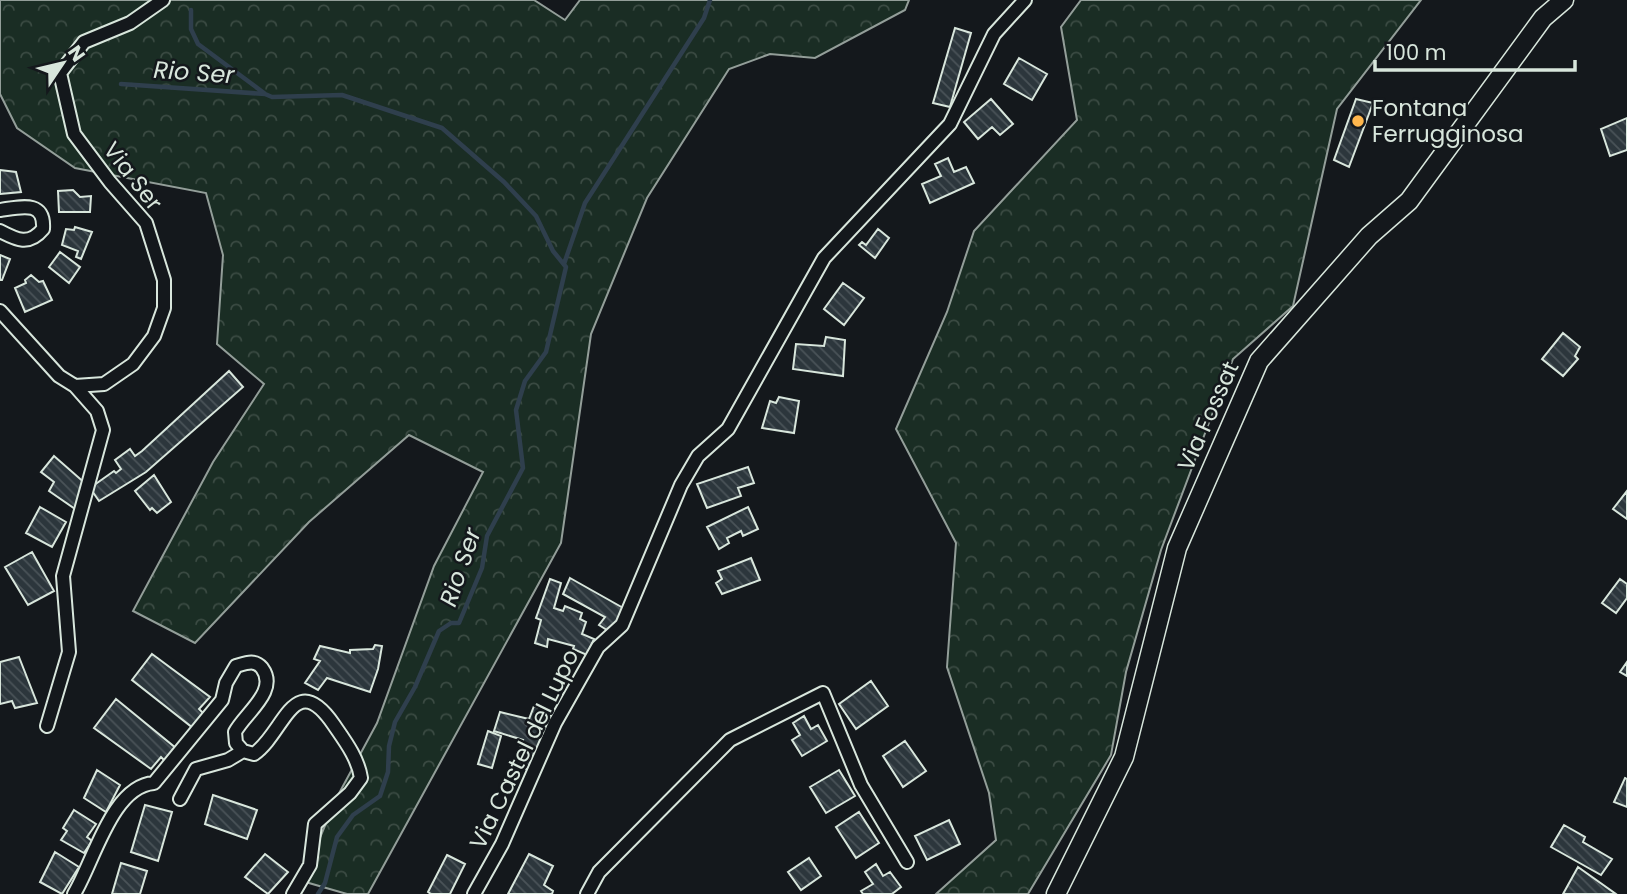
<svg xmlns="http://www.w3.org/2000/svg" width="1627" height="894" viewBox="0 0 1627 894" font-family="Poppins,sans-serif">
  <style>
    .forest { fill: url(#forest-crowns); stroke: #939e99; stroke-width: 2 }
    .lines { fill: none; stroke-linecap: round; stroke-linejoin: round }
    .stream { stroke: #2f3f4d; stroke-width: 4.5 }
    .building { fill: url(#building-back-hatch); stroke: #d8e6dc; stroke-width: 2 }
    .street-casing { stroke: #d8e6dc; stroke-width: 16 }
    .secondary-casing { stroke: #d8e6dc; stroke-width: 21 }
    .street { stroke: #14181c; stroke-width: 12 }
    .secondary { stroke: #14181c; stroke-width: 18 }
    .poi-dot { fill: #ffb74d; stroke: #14181c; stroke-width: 2.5 }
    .labels { text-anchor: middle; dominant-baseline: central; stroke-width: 5; stroke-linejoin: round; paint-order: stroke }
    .poi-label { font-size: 23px; fill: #d8e6dc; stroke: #14181c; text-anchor: start }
    .street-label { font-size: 23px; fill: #d8e6dc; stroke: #14181c }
    .water-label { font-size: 24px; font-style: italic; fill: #d8e6dc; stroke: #14181c }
  </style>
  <defs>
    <pattern id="forest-crowns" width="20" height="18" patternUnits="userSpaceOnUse" patternTransform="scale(1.75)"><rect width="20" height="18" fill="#1a2d24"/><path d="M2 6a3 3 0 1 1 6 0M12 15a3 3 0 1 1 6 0" fill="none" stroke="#3b4b43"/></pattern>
    <pattern id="building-back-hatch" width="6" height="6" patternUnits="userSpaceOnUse" patternTransform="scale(1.75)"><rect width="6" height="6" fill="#2c363c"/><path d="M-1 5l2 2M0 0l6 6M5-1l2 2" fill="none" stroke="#4a5358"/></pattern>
  </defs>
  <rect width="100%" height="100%" fill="#14181c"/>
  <path class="forest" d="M0 0H534L565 20 580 0H909L905 10 815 58 770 54 729 69 647 198 591 334 561 543 368 894H347L302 881 336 799 377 723 434 566 483 472 409 435 309 522 195 643 133 611 213 462 264 384 217 344 223 255 206 193 75 168 17 128 0 94Z
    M1081 0H1421L1337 109 1293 306 1233 359 1161 550 1126 672 1111 755 1028 894H936L996 840 989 793 947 667 956 543 896 429 947 312 974 231 1077 120 1061 27Z"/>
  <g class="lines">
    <path class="stream" d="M191 10V29L198 44 264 93
      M121 84 265 94 272 97 342 95 442 128 504 182 536 216 553 251 566 267 546 352 525 381 516 410 523 468 487 536 482 568 459 623H451L439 631 415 687 395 722 389 746 388 772 380 796 353 815 337 837 325 883 318 894
      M564 264 585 203 704 18 710 0"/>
  </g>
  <path class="building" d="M955 28 971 33 950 107 933 103Z
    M1019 58 1047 74 1032 100 1004 84Z
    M991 99 1013 124 1000 135 992 127 978 139 964 122Z
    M1356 99 1373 103 1349 167 1334 160Z
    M1627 118V150L1610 156 1601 129Z
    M948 158 954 172 966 167 974 183 930 203 922 184 941 176 935 164Z
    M0 170 16 172 21 192 0 194Z
    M73 190 80 197 91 196 90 212H59L58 191Z
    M75 227 92 232 81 259 76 257 78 251 62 245 66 229 74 230Z
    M878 229 889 238 875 258 859 245 862 242 866 245Z
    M60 252 80 267 69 283 49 267Z
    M0 255 10 259 2 280H0Z
    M31 275 39 282 43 281 52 300 25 312 15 288 26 283 25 280Z
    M843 283 864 298 844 325 824 309Z
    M1563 333 1580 347 1575 356 1578 359 1563 376 1542 359Z
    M826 337 845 340 843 376 793 369 796 344 824 346Z
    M229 371 243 387 146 472 99 501 90 488 114 471 116 473 121 469 115 460 130 449 135 456 142 451Z
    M779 397 799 401 794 433 762 428 770 401 776 403Z
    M54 456 86 484 78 511 49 491 54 482 41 472Z
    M748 467 754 483 738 488 741 496 707 508 697 484Z
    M154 475 171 502 157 513 152 508 150 510 135 491Z
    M1627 491V519L1613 509Z
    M40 507 66 522 52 547 26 533Z
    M748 507 758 529 743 536 741 531 727 538 729 543 719 549 707 527Z
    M32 552 54 591 28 605 5 567Z
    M751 558 760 580 722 594 716 583 722 579 718 571Z
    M570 578 625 609 610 632 599 625 605 617 563 594Z
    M550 579 561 583 554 608 563 611 565 606 582 613 580 619 586 622 582 634 594 639 587 655 573 649 574 646 548 639 547 647 535 643 541 620 536 618Z
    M1620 579 1627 584V598L1616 613 1602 603Z
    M375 645 382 646 378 669 370 692 327 678 318 690 305 683 320 661 314 659 320 646 350 653V650L373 649Z
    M152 654 210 697 199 709 204 714 193 728 132 680Z
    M19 657 37 703 15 708 12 701 0 704V662Z
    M1627 662V676L1620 672Z
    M871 681 888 706 856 729 839 704Z
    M116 699 177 749 166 762 161 757 151 769 94 728Z
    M534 706 552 713 530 771 515 764 523 740 494 731 500 712 529 719Z
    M804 716 811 729 818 725 827 741 802 756 792 740 800 735 793 723Z
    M488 731 501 736 492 768 478 764Z
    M905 741 926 771 903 787 883 756Z
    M97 770 120 785 106 812 84 798Z
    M839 770 855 796 826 813 810 787Z
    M1625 778 1627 779V807L1614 802Z
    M213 795 257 810 247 839 205 824Z
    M145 805 172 812 158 861 131 852Z
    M74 810 96 824 87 837 92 841 84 853 61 840 67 831 63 828Z
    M859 812 879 843 856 858 836 827Z
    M949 820 960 844 927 860 915 836Z
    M1564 825 1585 837 1583 842 1612 859 1601 875 1551 847Z
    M55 852 79 867 62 894 40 882Z
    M265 854 288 872 268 894 245 877Z
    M529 854 553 866 544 885 553 891 552 894H508Z
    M447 855 465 864 450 894H431L428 892Z
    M809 858 821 876 801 890 788 872Z
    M121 863 147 871 140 894H112Z
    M876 864 883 876 890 872 901 887 892 894H863L861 891 873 884 865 872Z
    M1578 867 1616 894H1563Z"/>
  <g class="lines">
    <g class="street-casing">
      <path id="street" d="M0 210C21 207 45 200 43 229 29 246 17 240 0 231
        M0 311 59 376 75 386 104 384 133 364 154 336 164 308V280L146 223 110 182 74 134 60 73 84 42 130 23 163 0
        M47 726 69 652 63 576 103 430 97 411 75 386
        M180 799 196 769 228 760 243 751 254 754C285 732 294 667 334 725 345 741 358 758 361 778L350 793 315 824 310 865 293 894
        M74 894C94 861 112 786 154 783L222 700 226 683 236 666C246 663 255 659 262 668 279 691 245 713 235 732L236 743 243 751
        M474 894 502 844 555 723 598 647 622 625 681 485 698 456 728 429 824 258 950 124 994 34 1025 0
        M587 894 599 872 730 740 823 693 861 785 907 862"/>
    </g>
    <g class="secondary-casing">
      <path id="secondary" d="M1056 894 1124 757 1177 548 1259 361 1369 236 1409 201 1543 18 1564 0"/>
    </g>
    <use href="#street" class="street"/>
    <use href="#secondary" class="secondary"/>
  </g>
  <circle class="poi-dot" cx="1358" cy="121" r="7"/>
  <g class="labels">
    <g class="poi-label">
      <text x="1372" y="108">Fontana<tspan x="1372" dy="26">Ferrugginosa</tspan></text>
    </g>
    <g class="street-label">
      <text transform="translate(133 176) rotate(52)">Via Ser</text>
      <text transform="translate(1208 416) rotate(-66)">Via Fossat</text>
      <text transform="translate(524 749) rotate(-64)">Via Castel del Lupo</text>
    </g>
    <g class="water-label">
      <text transform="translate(194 72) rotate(4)">Rio Ser</text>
      <text transform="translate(460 567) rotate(-71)">Rio Ser</text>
    </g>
  </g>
  <g transform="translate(63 63) rotate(55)" stroke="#14181c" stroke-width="5" paint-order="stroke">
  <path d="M0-5L12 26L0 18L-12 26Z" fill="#d8e6dc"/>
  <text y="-10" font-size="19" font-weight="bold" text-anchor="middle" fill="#d8e6dc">N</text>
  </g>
  <path d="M1375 60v10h200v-10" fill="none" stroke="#d8e6dc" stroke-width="3.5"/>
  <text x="1386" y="60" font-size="21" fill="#d8e6dc" stroke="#14181c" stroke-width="5" paint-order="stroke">100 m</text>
</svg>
